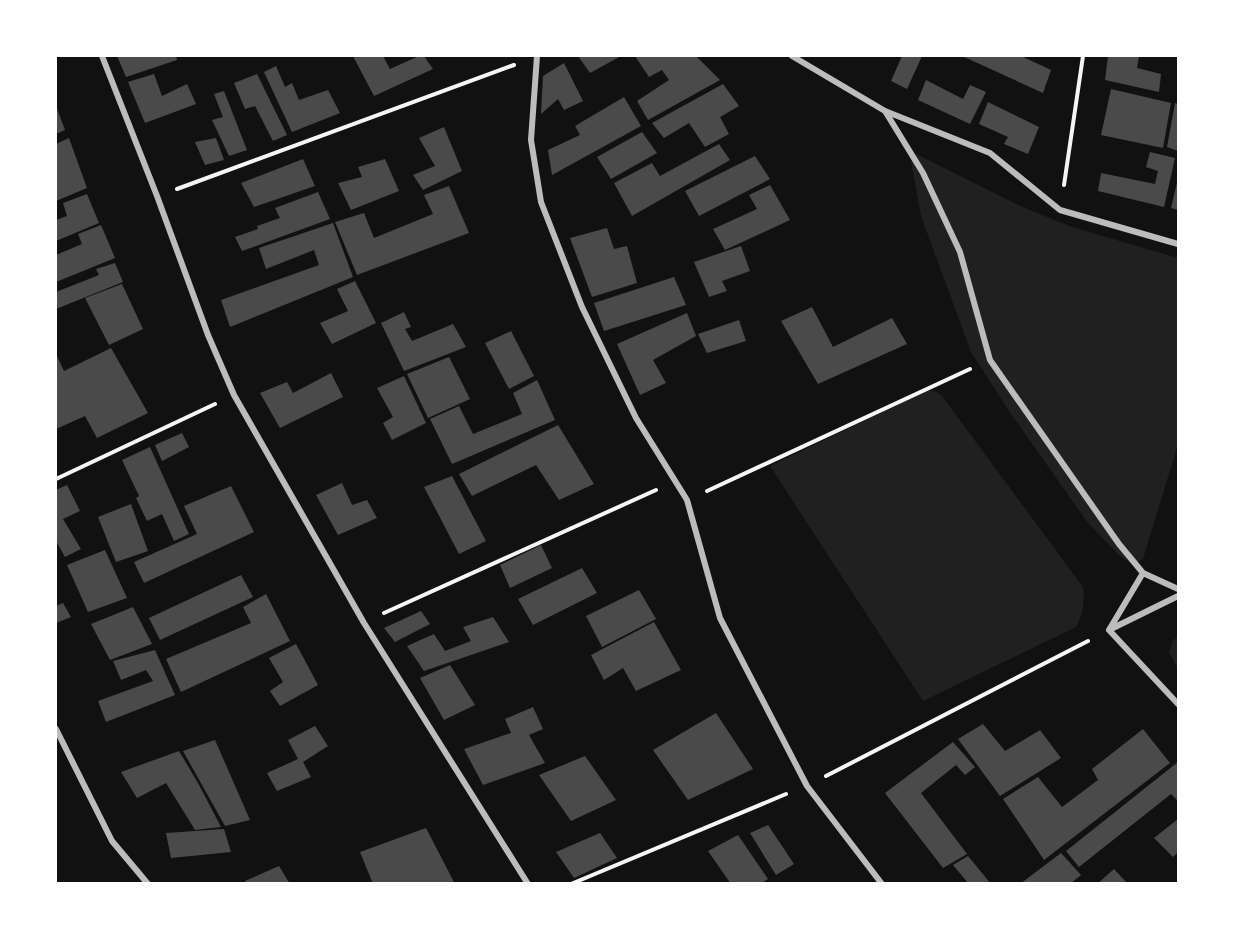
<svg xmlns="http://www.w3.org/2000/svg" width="1234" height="939" viewBox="0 0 1234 939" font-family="'Nunito Sans',sans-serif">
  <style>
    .green { fill: #202020 }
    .building { fill: #4a4a4a }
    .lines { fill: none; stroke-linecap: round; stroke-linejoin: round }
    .path { stroke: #f5f5f5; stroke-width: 4 }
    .minor { stroke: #bcbcbc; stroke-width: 6 }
  </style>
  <rect width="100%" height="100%" fill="#111"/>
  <path class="green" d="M916 154 1020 206 1072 227 1178 258V444L1143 559 1133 564 1121 557 1088 523 1011 414 971 352 921 216 911 162Z
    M929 390 937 392 942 396 1083 587C1085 603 1083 613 1076 627L923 701 770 466Z
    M1178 637V669L1169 652 1172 641Z"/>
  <path class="building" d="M117 56H176L177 60 126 77Z
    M353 56H383L390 69 419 56H424L433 69 374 96Z
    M578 56H621L590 73Z
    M635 56H696L720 80 648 120 637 101 669 80 662 70 649 77Z
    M902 56H922L907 89 891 81Z
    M962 56H1021L1051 70 1043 93Z
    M1108 56H1139L1137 68 1161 74 1159 92 1105 80Z
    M564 63 583 101 564 110 558 99 541 114 543 76Z
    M276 66 285 87 292 83 299 100 328 90 340 113 292 132 264 72Z
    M154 74 162 96 187 84 196 104 145 123 128 82Z
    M257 74 287 135 273 141 255 106 245 109 234 83Z
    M926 80 963 99 970 85 986 92 970 124 918 100Z
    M723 84 739 106 720 117 729 134 705 147 689 123 664 138 652 123Z
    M1111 89 1171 103 1163 148 1101 135Z
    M224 91 247 150 229 156 212 120 223 117 214 94Z
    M624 97 641 126 552 175 548 150 580 135 575 126Z
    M988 102 1039 127 1028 154 1004 144 1008 137 979 124Z
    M1175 103 1178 104V151L1167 147Z
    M56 106 65 130 56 134Z
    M444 127 462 171 423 190 413 175 435 166 419 138Z
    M642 132 657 153 611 179 597 157Z
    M69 138 87 188 56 201V144Z
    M216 138 224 160 205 165 195 142Z
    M719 144 730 160 632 216 614 183 652 163 660 176Z
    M1150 152 1175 158 1164 207 1098 191 1101 173 1155 184 1158 171 1146 167Z
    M755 156 770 179 699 216 685 191Z
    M303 159 315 186 254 207 241 183Z
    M385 159 399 191 351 210 338 183 362 177 358 167Z
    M1178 178V210L1171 208Z
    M770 185 790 220 725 250 713 229 757 209 749 195Z
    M449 186 469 233 357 275 335 222 364 213 374 238 433 214 424 195Z
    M318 192 330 219 242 251 235 237 258 229 257 226 280 218 275 208Z
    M87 194 99 223 56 241V220L67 216 63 203Z
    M333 223 353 277 230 327 221 300 319 265 314 250 266 269 259 248Z
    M101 225 115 258 56 282V255L82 244 78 234Z
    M607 228 614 249 627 246 637 283 592 297 570 238Z
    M741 246 750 271 722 281 727 291 709 297 694 262Z
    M115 263 123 282 56 309V292L99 275 96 269Z
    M674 277 686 305 604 331 594 303Z
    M355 281 376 323 332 344 320 323 348 311 337 289Z
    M122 284 143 329 109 345 85 298Z
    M812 307 833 347 892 318 907 344 818 384 781 321Z
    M404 312 411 327 405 329 412 341 453 324 466 347 404 371 381 323Z
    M687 313 696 336 653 360 666 383 640 395 617 344Z
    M739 320 746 341 707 353 698 334Z
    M511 331 534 376 509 389 485 343Z
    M111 348 148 413 97 438 85 416 56 429V354L64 371Z
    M449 357 470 399 428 418 407 374Z
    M331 373 343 397 280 428 260 393 287 382 293 393Z
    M404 376 426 423 392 440 383 423 393 417 377 388Z
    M537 380 555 420 452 464 430 419 459 406 473 434 522 414 513 393Z
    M558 425 594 484 559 500 536 465 472 496 459 474Z
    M182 433 189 447 162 461 155 445Z
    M150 447 189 534 174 541 162 514 147 521 136 498 139 496 122 460Z
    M452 476 486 541 459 554 424 487Z
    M342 483 352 505 367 500 377 518 338 535 316 495Z
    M67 485 80 511 63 519 81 549 65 557 56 541V490Z
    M231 486 254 532 144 583 134 562 197 534 184 506Z
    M131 504 148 551 116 562 98 517Z
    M541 545 552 568 510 588 500 565Z
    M105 550 127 598 88 612 67 565Z
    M582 568 597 593 533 625 518 599Z
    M241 575 253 597 160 640 149 618Z
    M639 590 656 619 602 647 586 616Z
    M266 594 290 641 181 692 166 659 251 623 243 607Z
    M63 603 71 617 56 623V606Z
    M133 607 152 644 110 660 91 624Z
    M421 611 430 624 395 642 384 628Z
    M493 617 509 642 424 671 407 646 434 634 445 651 471 641 463 627Z
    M654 622 681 670 636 691 623 668 604 680 591 655Z
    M296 644 318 685 280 706 270 691 283 682 269 658Z
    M155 650 175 695 106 722 98 701 153 681 146 670 121 680 113 661Z
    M450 665 475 705 444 720 420 678Z
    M533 707 543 729 529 735 545 763 483 785 464 749 511 733 505 719Z
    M716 713 753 769 688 800 653 750Z
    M983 724 1005 751 1040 730 1061 758 1000 796 958 739Z
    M315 726 328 746 303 762 311 777 277 791 267 773 298 759 288 740Z
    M1143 729 1170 763 1044 860 1003 799 1038 777 1062 807 1098 780 1092 769Z
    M215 740 250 820 225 826 183 751Z
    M953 742 975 767 965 775 956 765 921 793 967 854 943 868 885 793Z
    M179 751 198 783 221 827 195 830 166 783 137 798 121 772Z
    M585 756 616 800 571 821 539 775Z
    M1178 762V801L1171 794 1079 867 1066 851Z
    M1178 819V852L1173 857 1154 838Z
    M768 825 794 864 776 875 750 833Z
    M426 828 455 884H402L401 882 373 884 360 852Z
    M224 829 231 852 171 858 166 833Z
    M600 833 617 858 574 878 556 852Z
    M738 835 768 879 760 884H731L708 851Z
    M1061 853 1081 875 1070 884H1020Z
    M968 856 991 884H969L953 865Z
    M279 866 290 884H247L245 881Z
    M1114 869 1128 884H1097Z"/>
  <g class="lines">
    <path class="path" d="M1064 185 1083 56
      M177 189 514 65
      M56 479 215 404
      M707 491 970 369
      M384 613 656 490
      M826 776 1088 641
      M571 884 786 794"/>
    <path class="minor" d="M102 56 157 196 208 335 234 395 364 623 528 884
      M537 56 531 140 541 202 582 307 636 418 687 500 720 618 807 786 882 884
      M792 56 885 111 990 153 1060 210 1178 244
      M885 111 923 173 960 252 990 360 1119 544 1143 573 1109 630
      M1143 573 1178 589
      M1109 630 1178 704
      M1109 630 1178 596
      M56 729 112 841 148 884"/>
  </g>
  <rect width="1234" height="939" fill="none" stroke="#ffffff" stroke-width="114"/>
</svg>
